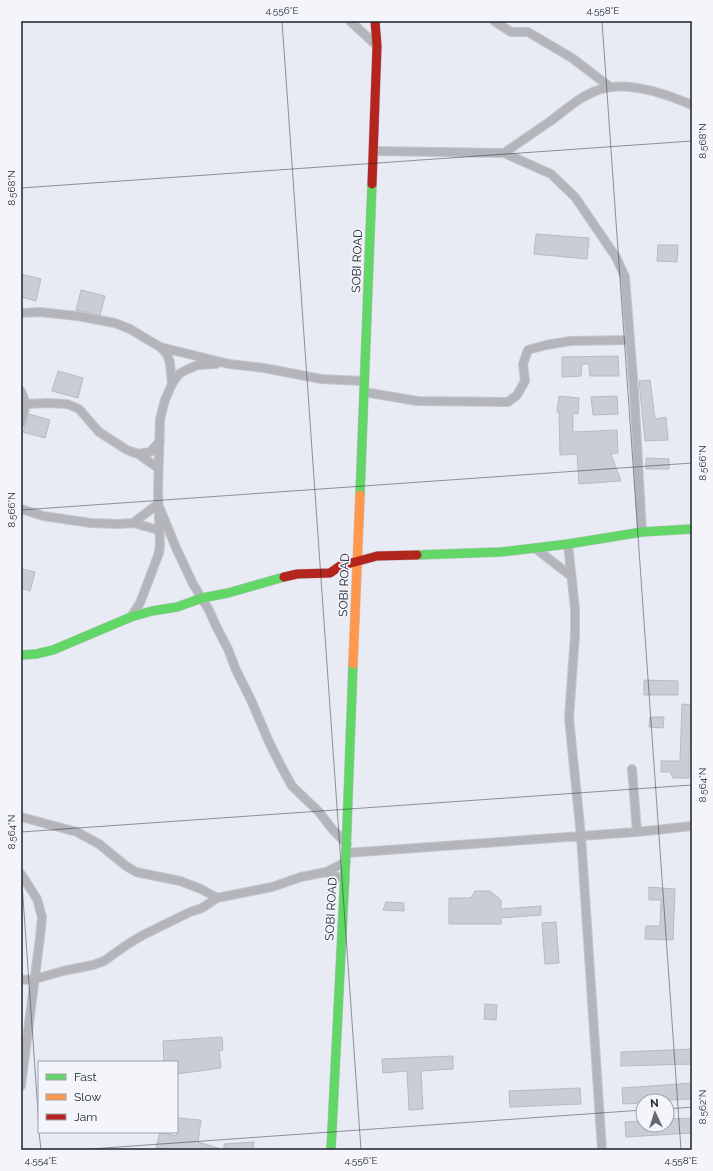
<svg xmlns="http://www.w3.org/2000/svg" width="713" height="1171" viewBox="0 0 713 1171" font-family="Raleway,sans-serif">
  <style>
    .building { fill: #caccd6; stroke: #b7b9c3 }
    .lines { fill: none; stroke-linecap: round; stroke-linejoin: round }
    .street-casing { stroke: #c4c6cf; stroke-width: 10 }
    .fast-casing { stroke: #c4c6cf; stroke-width: 10 }
    .slow-casing { stroke: #c4c6cf; stroke-width: 10 }
    .jam-casing { stroke: #c4c6cf; stroke-width: 10 }
    .street { stroke: #b4b5ba; stroke-width: 8 }
    .fast { stroke: #63d668; stroke-width: 9 }
    .slow { stroke: #ff974d; stroke-width: 9 }
    .jam { stroke: #b3261e; stroke-width: 9 }
    .ticks { fill: none; stroke: #1e202c; stroke-width: 1; stroke-opacity: 0.45 }
    .labels { text-anchor: middle; dominant-baseline: central; stroke-width: 3.5; stroke-linejoin: round; paint-order: stroke }
    .street-label { font-size: 12px; fill: #1e202c; stroke: #f3f5fb }
    .neatline { fill: none; stroke: #1e202c; stroke-width: 1.5 }
    .ticks-label { font-size: 10px; text-anchor: middle; fill: #1e202c }
  </style>
  <rect width="100%" height="100%" fill="#e8eaf4"/>
  <path class="building" d="M536 234 589 238 587 259 534 254Z
    M658 245H678L677 262 657 261Z
    M21 274 41 279 36 301 21 297Z
    M81 290 105 296 100 315 76 310Z
    M618 356 619 376H590L589 364H582L581 376 562 377V357Z
    M58 371 83 378 78 398 52 391Z
    M650 380 655 419 666 417 668 440 645 441 639 381Z
    M559 396 579 398 578 414 573 413V432L617 430 618 453 611 454 621 481 579 484 577 454 560 455 559 412H557Z
    M617 396 618 414 593 415 591 397Z
    M29 414 50 420 45 438 23 432Z
    M646 458 669 459V469H646Z
    M21 569 35 572 30 591 21 588Z
    M644 680 678 681V695H644Z
    M682 704 692 705V749H689V778H673L670 772H661V761H680Z
    M650 717H664L663 728 649 727Z
    M649 887 675 889 673 940 645 939 646 926H660L661 900H649Z
    M475 891H490L501 900V909L541 906V915L501 918V924H449V898H471Z
    M386 902 404 903V911L383 910Z
    M556 922 559 963 545 964 542 923Z
    M485 1004 497 1005 496 1020 484 1019Z
    M222 1037 223 1050 219 1051 221 1068 177 1074V1062H164L163 1041Z
    M692 1049V1064L621 1066V1052Z
    M453 1056V1069L421 1071 423 1109 409 1110 407 1071 383 1073 382 1059Z
    M692 1083V1099L643 1101V1103L623 1104 622 1088Z
    M580 1088 581 1104 510 1107 509 1091Z
    M177 1118 201 1120 198 1142 218 1148V1150H161L156 1148 160 1132 177 1136Z
    M692 1118V1133L626 1137 625 1122 643 1121V1125H667V1119Z
    M254 1142 253 1150H224V1144Z"/>
  <g class="lines">
    <g class="street-casing">
      <path id="street" d="M350 21 376 45
        M494 21 511 32H528L572 58 610 87
        M373 151 504 153 551 174 575 197 616 257 625 277 634 391 642 532
        M504 153C520 142 536 131 552 120 569 107 585 92 606 88 632 82 669 95 692 105
        M21 313 40 312 77 316 115 323 130 329 160 347 229 364 264 368 321 379 364 381
        M160 347 167 354 170 363 172 384
        M21 391 26 404 21 423
        M364 392 417 401 508 402 517 395 525 381 523 364 528 350 546 345 570 341 629 340
        M26 404 49 403 67 404 79 409 99 432 127 450 138 454 158 468
        M138 454 150 452 160 441
        M21 509 43 516 91 523 119 524 133 523 159 530
        M133 523 158 504 177 550 193 584 209 610 216 626 228 649 236 670 251 700 269 742 281 766 292 786 319 812 333 830 347 844
        M568 544 575 609V635L569 718 581 836 602 1150
        M535 548 571 576
        M131 617 140 603 159 553 160 544 158 492 160 419 165 400 172 384 179 374 188 369 198 365 216 364
        M632 769 637 832
        M21 817 77 832 99 844 126 866 136 872 180 881 201 889 217 898
        M346 853 637 832 692 826
        M326 872 345 880
        M21 874 37 899 42 917 40 937 21 1086
        M21 980 35 979 63 971 93 965 104 961 128 944 143 935 190 912 202 908 217 898 272 887 301 877 326 872 346 862"/>
    </g>
    <g class="fast-casing">
      <path id="fast" d="M360 495 372 184
        M417 555 501 552 568 544 642 532 692 529
        M21 655 36 654 53 650 131 617 152 611 177 607 202 598 228 593 284 577
        M331 1150 346 853 353 664"/>
    </g>
    <g class="slow-casing">
      <path id="slow" d="M353 664 360 495"/>
    </g>
    <g class="jam-casing">
      <path id="jam" d="M372 184 377 46 375 21
        M284 577 297 574 330 573 340 566 377 556 417 555"/>
    </g>
    <use href="#street" class="street"/>
    <use href="#fast" class="fast"/>
    <use href="#slow" class="slow"/>
    <use href="#jam" class="jam"/>
  </g>
  <path class="ticks" d="M282 21 361 1150M602 21 681 1150M21 188 692 141M21 510 692 463M21 832 692 785M21 869 39 1126M667 1109 692 1107M39 1132 41 1150M76 1150 643 1110"/>
  <g class="labels">
    <g class="street-label">
      <text transform="translate(357 261) rotate(-88)">SOBI ROAD</text>
      <text transform="translate(344 585) rotate(-88)">SOBI ROAD</text>
      <text transform="translate(331 909) rotate(-87)">SOBI ROAD</text>
    </g>
  </g>
  <rect width="713" height="1171" fill="none" stroke="#f3f5fb" stroke-width="44"/>
  <rect x="38" y="1061" width="140" height="72" fill="#f3f5fb" stroke="#9ea0a8"/>
  <rect x="46" y="1074" width="20" height="6" fill="#63d668" stroke="#9ea0a8"/>
  <text x="74" y="1081" font-size="12" fill="#1e202c">Fast</text>
  <rect x="46" y="1094" width="20" height="6" fill="#ff974d" stroke="#9ea0a8"/>
  <text x="74" y="1101" font-size="12" fill="#1e202c">Slow</text>
  <rect x="46" y="1114" width="20" height="6" fill="#b3261e" stroke="#9ea0a8"/>
  <text x="74" y="1121" font-size="12" fill="#1e202c">Jam</text>
  <g transform="translate(655 1113) rotate(356)"><circle r="19" fill="#f3f5fb" stroke="#9ea0a8"/>
  <path d="M0-3L7 15L0 10L-7 15Z" fill="#656772"/>
  <text y="-6" font-size="11" font-weight="bold" text-anchor="middle" fill="#1e202c">N</text>
  </g>
  <rect x="22" y="22" width="669" height="1127" class="neatline"/>
  <g class="ticks-label">
    <text x="282" y="14">4.556°E</text>
    <text x="603" y="14">4.558°E</text>
    <text transform="translate(702 141) rotate(-90)" y="4">8.568°N</text>
    <text transform="translate(11 188) rotate(-90)" y="4">8.568°N</text>
    <text transform="translate(702 463) rotate(-90)" y="4">8.566°N</text>
    <text transform="translate(11 510) rotate(-90)" y="4">8.566°N</text>
    <text transform="translate(702 785) rotate(-90)" y="4">8.564°N</text>
    <text transform="translate(11 832) rotate(-90)" y="4">8.564°N</text>
    <text transform="translate(702 1107) rotate(-90)" y="4">8.562°N</text>
    <text x="41" y="1164">4.554°E</text>
    <text x="361" y="1164">4.556°E</text>
    <text x="681" y="1164">4.558°E</text>
  </g>
</svg>
